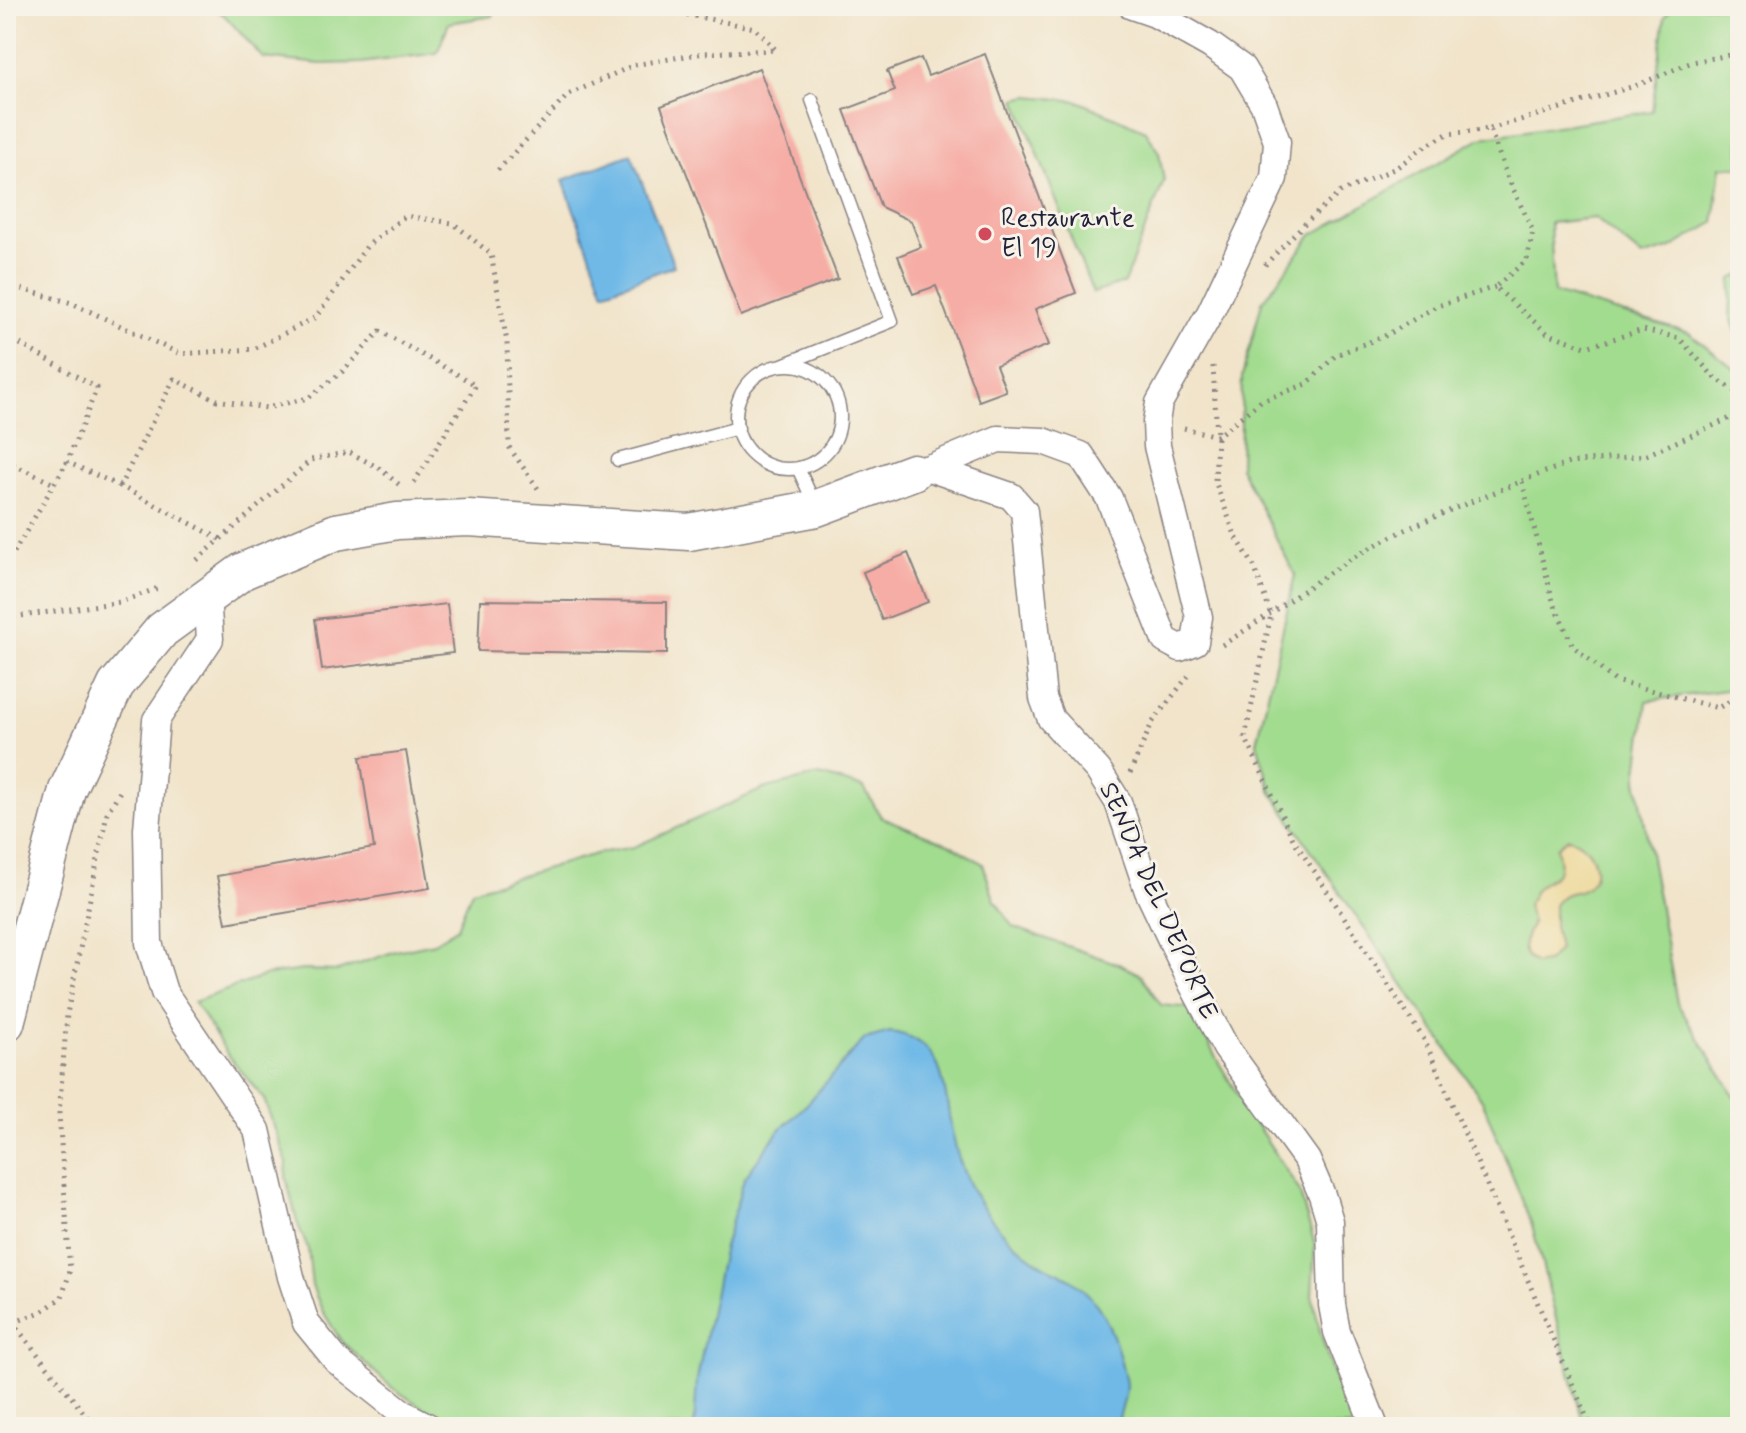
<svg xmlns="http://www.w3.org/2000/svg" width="1746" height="1433" viewBox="0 0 1746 1433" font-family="Mynerve,sans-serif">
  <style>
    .green { fill: #a2dc8f; stroke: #627f65; stroke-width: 2 }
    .sand { fill: #eeda9e; stroke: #887e6c; stroke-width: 2 }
    .water { fill: #6fb9e7; stroke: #486e91; stroke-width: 2 }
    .building { fill: #f6ada6 }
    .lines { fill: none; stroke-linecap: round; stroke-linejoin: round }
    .lane-casing { stroke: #8a8382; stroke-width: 15 }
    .street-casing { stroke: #8a8382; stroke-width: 29 }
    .secondary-casing { stroke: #8a8382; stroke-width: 39 }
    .path { stroke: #8a8382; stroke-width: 5; stroke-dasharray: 2 6; stroke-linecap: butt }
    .lane { stroke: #fff; stroke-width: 12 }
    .street { stroke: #fff; stroke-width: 26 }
    .secondary { stroke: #fff; stroke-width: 36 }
    .poi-dot { fill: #d1495b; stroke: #f7f3e8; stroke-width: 3 }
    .labels { text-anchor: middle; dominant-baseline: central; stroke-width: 6; stroke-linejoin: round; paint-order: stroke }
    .poi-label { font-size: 26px; fill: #22223b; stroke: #f7f3e8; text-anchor: start }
    .street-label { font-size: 26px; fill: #22223b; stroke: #f7f3e8 }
  </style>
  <rect width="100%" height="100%" fill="#f7f3e8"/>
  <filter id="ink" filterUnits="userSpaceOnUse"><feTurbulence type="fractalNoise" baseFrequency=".0125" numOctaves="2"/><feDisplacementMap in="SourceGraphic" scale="16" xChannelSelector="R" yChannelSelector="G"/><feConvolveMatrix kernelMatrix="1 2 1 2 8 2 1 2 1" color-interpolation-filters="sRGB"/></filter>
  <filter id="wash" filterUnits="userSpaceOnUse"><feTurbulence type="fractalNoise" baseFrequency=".006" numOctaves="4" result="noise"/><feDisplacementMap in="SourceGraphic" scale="32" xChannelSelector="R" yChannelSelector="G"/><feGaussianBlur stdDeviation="1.8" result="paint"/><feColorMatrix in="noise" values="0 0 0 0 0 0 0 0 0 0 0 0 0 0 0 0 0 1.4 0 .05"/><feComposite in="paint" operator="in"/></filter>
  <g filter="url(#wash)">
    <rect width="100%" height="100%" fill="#f1e4ca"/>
    <path class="green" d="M212 6H495L493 16 449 23 437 53 361 63 321 64 263 58 226 17Z
      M1672 6H1740V167H1721L1714 223 1669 249 1642 257 1595 218 1550 223 1554 293 1689 333 1740 373V688L1647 701 1637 780 1677 1003 1740 1105V1427H1584L1532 1225 1482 1100 1272 793 1257 743 1295 575 1240 467 1242 377 1262 302 1312 235 1481 138 1652 111 1665 17Z
      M1029 96 1078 101 1146 131 1159 153 1164 181 1124 283 1093 293 1016 99Z
      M1740 275V343L1730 314 1732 279Z
      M820 775 864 788 881 817 951 845 983 864 994 899 1013 927 1121 965 1141 975 1161 1005 1192 1008 1215 1056 1240 1099 1299 1190 1315 1245 1312 1295 1321 1335 1332 1372 1356 1427H464L425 1409 391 1387 341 1341 322 1310 312 1286 308 1249 297 1222 286 1177 287 1163 264 1099 228 1055 194 1002 267 975 303 970 338 971 396 951 434 943 457 927 472 890 599 853 634 847 763 789Z"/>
    <path class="sand" d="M1568 838C1587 841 1607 870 1587 887 1575 896 1567 887 1554 905V926L1559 949 1549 961 1535 964C1515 951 1525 939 1532 923L1528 905C1530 900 1533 892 1537 888 1557 871 1564 878 1557 847Z"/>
    <path class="water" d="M631 154 674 266 604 292 563 180Z
      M890 1032C948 1039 943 1091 953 1136 958 1159 966 1183 980 1203 995 1226 1017 1248 1040 1263 1050 1270 1062 1273 1072 1280 1100 1300 1113 1329 1121 1362 1122 1369 1126 1378 1126 1386 1126 1398 1120 1415 1116 1427H694L697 1379 703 1349 723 1251 744 1179 778 1132 808 1103 857 1047 865 1039Z"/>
    <g id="blocks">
      <path class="building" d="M985 54 1076 293 1035 309 1049 345 996 365 1006 391 979 401 936 286 913 294 898 256 921 247 911 221 881 207 844 110 895 91 887 71 921 58 928 76Z
        M759 68 838 279 741 316 661 106Z
        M908 553 928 602 882 620 863 572Z
        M480 600 667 602V654L478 651Z
        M447 604 453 653 322 670 315 619Z
        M406 751 430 888 226 923 217 876 374 848 360 757Z"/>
    </g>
  </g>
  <g filter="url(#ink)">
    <use href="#blocks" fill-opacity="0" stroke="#8a8382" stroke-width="2"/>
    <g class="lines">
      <g class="lane-casing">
        <path id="lane" d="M782 365 892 321 812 100
          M736 417a52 52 0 1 1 104 0a52 52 0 1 1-104 0Z
          M618 460 738 428
          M798 468 815 505"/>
      </g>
      <g class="street-casing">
        <path id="street" d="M929 468 1011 496 1024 511 1043 698 1051 719 1098 770 1118 802 1148 891 1193 986 1226 1048 1307 1160 1322 1195 1330 1221 1332 1305 1337 1332 1375 1427
          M913 472 929 468 998 439 1043 441 1081 455 1109 498 1165 640 1180 648 1195 642 1199 617 1157 446 1156 422 1159 403 1210 313 1274 178 1277 142 1264 105 1242 68 1210 45 1155 14 1132 6
          M207 596 210 639 156 720 147 829 149 943 164 992 257 1130 291 1277 306 1323 337 1361 404 1414 429 1427"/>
      </g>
      <g class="secondary-casing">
        <path id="secondary" d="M6 1023 67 790 116 685 162 630 243 571 336 532 397 521 468 518 689 532 817 508 913 472"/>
      </g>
      <path class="path" d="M1490 129 1638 85 1692 62 1740 53
        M498 170 568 95 634 65 704 53 776 50 755 28 658 9 662 6
        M1265 265 1303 225 1341 192 1396 168 1421 149 1447 134 1490 129 1507 176 1533 231 1527 260 1495 287 1547 333 1586 347 1643 330 1679 338 1714 377 1740 394
        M6 285 72 303 180 354 254 349 316 317 367 246 405 216 453 223 491 254 507 342 509 447 539 490
        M6 336 97 388 67 462 120 486
        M1213 366 1217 436 1215 481 1235 535 1254 566 1271 615 1245 737 1293 839 1425 1041 1591 1427
        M1184 428 1217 436 1261 401 1307 384 1336 355 1387 335 1437 306 1495 287
        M6 461 54 484
        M1522 481 1569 463 1646 455 1740 414
        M220 539 120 486 174 379 217 400 267 408 308 398 343 371 380 331 476 385 411 487
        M197 560 311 460 349 452 379 468 402 487
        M6 566 67 462
        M6 618 121 602 161 587
        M1222 645C1278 611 1329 568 1387 539 1430 517 1477 500 1522 481L1553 601 1573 646 1615 681 1718 708 1740 695
        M1130 773 1152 723 1188 676
        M6 1317 13 1323 95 1427
        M6 1337 13 1323 43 1311 62 1297 70 1271 59 1114 67 1014 107 813 122 788"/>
      <use href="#lane" class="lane"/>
      <use href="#street" class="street"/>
      <use href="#secondary" class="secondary"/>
    </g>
  </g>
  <circle class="poi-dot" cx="985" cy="234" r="8"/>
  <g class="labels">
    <g class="poi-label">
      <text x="1001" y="219">Restaurante<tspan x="1001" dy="30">El 19</tspan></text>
    </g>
    <g class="street-label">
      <text transform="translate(1158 901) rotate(66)">SENDA DEL DEPORTE</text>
    </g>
  </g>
  <rect width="1746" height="1433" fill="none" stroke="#f7f3e8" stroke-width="32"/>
</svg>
